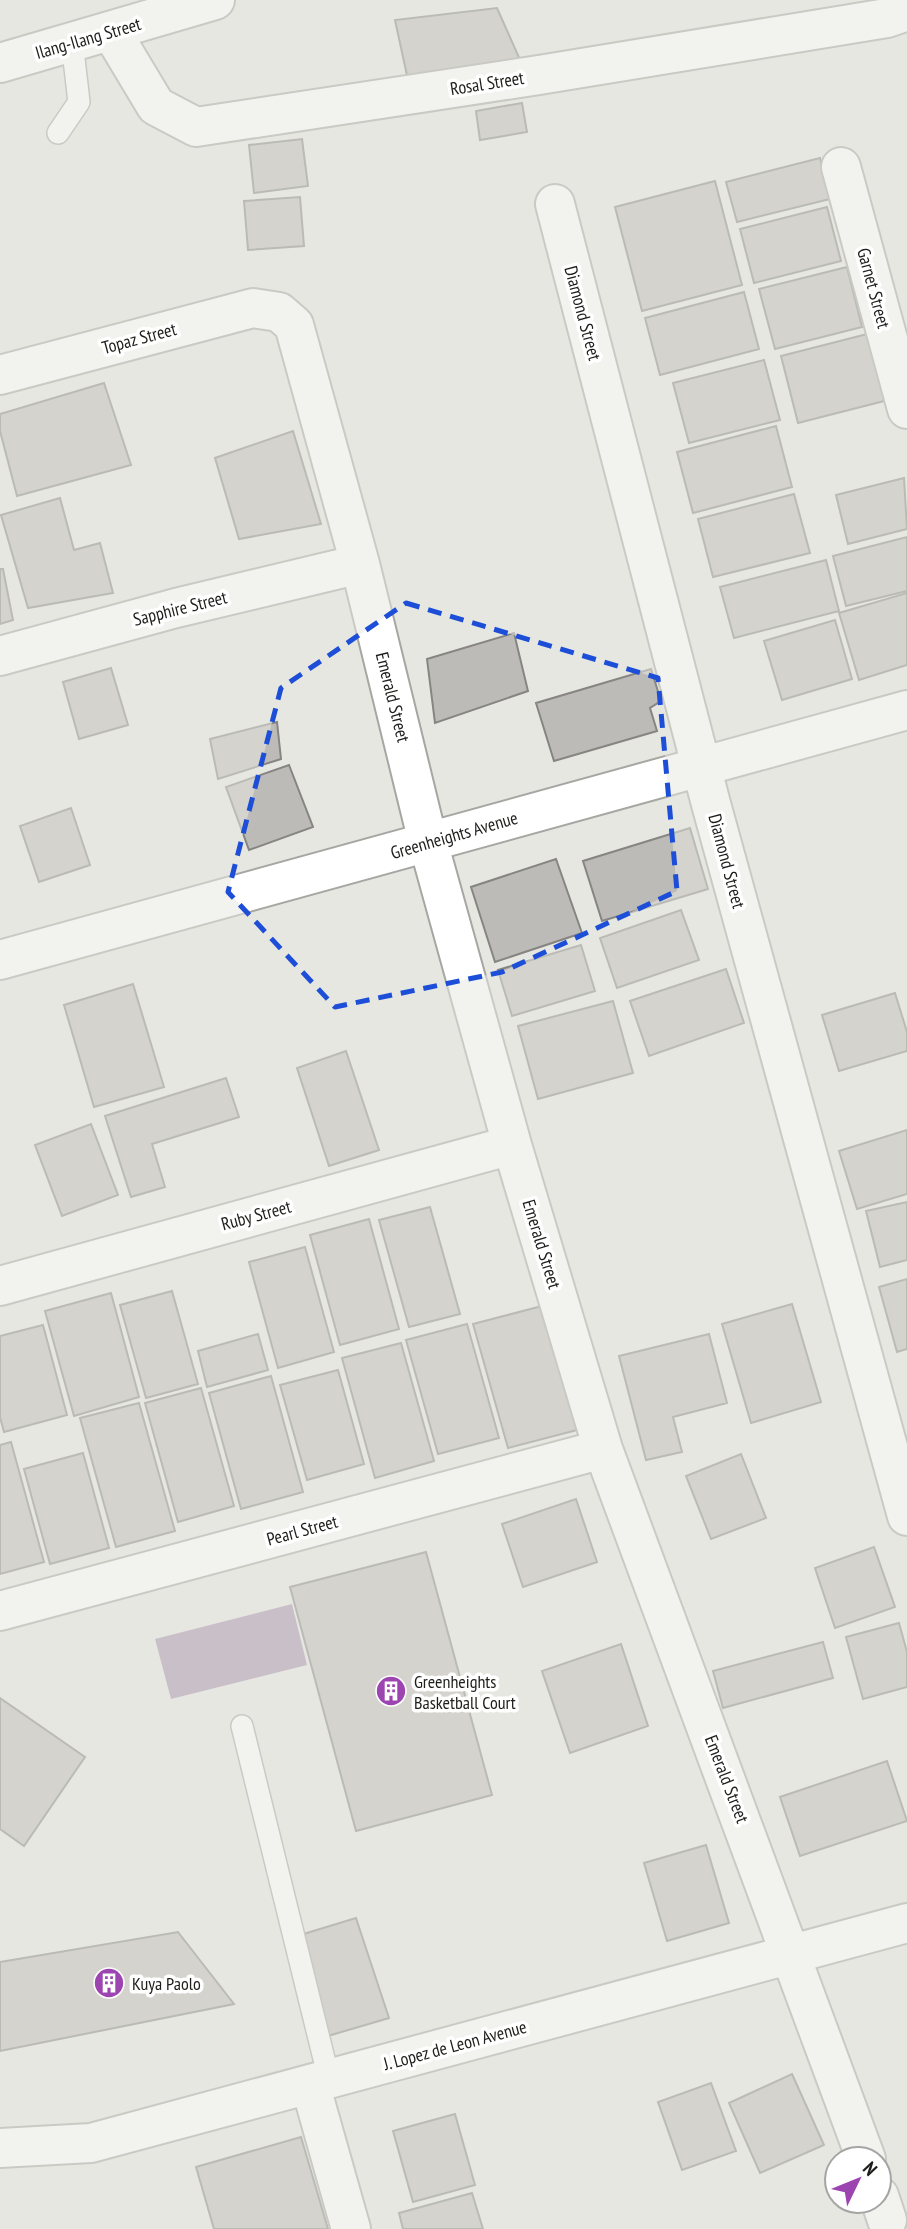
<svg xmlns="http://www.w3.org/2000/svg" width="907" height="2229" viewBox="0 0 907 2229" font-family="'PT Sans Narrow',sans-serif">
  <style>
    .water { fill: #a58faa }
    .building { fill: #bcbbb7; stroke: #868581; stroke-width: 2 }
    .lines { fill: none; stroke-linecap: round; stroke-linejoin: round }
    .service-casing { stroke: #a7a6a2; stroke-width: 24 }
    .minor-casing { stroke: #a7a6a2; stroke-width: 42 }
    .service { stroke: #fff; stroke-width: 21 }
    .minor { stroke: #fff; stroke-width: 38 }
    .marked { fill: none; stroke: #1d4ed8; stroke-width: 5; stroke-dasharray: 14 9; stroke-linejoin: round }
    .labels { text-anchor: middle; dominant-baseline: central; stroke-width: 7; stroke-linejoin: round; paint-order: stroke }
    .street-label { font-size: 18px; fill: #1d1d1b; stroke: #fff }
    .poi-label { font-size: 18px; fill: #1d1d1b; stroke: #fff; text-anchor: start }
  </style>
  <rect width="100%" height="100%" fill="#e7e7e2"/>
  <path class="water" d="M292 1604 307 1665 171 1699 155 1639Z"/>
  <path class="building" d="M497 8 521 62 408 80 395 20Z
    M522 103 527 132 480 140 476 111Z
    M302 139 308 186 254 193 249 145Z
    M820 158 830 199 737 222 726 182Z
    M715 181 742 285 642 311 615 207Z
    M300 197 304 246 248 250 244 201Z
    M827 207 841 261 754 283 740 229Z
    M847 267 862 327 775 349 759 289Z
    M744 292 759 349 660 375 645 318Z
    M879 331 896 398 798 423 781 356Z
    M764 360 780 420 689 443 673 383Z
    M104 383 131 465 17 496 0 431V414Z
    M776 426 792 487 693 513 677 452Z
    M293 431 321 524 239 539 215 458Z
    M904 478 907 529 848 544 836 495Z
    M794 494 810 553 713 577 698 519Z
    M60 498 74 550 100 543 113 593 28 608 1 515Z
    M907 537V591L846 606 833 556Z
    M826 560 839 611 734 638 720 587Z
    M0 569H3L13 620 0 624Z
    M907 593V665L859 680 839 613Z
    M835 620 852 679 782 700 764 641Z
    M514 633 528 691 435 723 427 659Z
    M111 668 128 725 79 739 63 682Z
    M651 669 661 701 650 708 657 731 554 761 536 703Z
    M277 722 281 759 218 779 210 739Z
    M289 765 313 827 249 850 226 787Z
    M71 808 90 865 39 882 20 826Z
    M690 828 708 889 602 921 583 861Z
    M556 859 582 933 495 962 471 887Z
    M681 910 699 960 617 988 600 938Z
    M581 945 595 991 512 1016 498 970Z
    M726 969 744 1023 649 1056 630 1001Z
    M133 984 164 1087 94 1107 64 1005Z
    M895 993 907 1032V1051L839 1071 822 1015Z
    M613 1001 633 1073 538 1099 518 1026Z
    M346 1051 379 1150 329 1166 297 1068Z
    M226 1078 239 1117 152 1144 165 1187 131 1197 105 1116Z
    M91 1124 118 1195 62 1216 35 1145Z
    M907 1130V1194L857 1209 839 1151Z
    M907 1202V1260L880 1267 866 1211Z
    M430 1207 460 1314 409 1327 379 1220Z
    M369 1219 399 1329 340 1345 310 1235Z
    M305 1247 334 1352 278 1368 249 1262Z
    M907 1279V1349L897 1352 879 1287Z
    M172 1291 198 1384 146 1398 120 1305Z
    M111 1293 139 1397 74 1416 45 1311Z
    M792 1304 821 1402 751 1423 722 1324Z
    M542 1306 577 1430 508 1448 473 1324Z
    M467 1324 499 1438 438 1454 406 1340Z
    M43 1325 67 1415 4 1432 0 1417V1336Z
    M258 1334 268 1370 207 1387 198 1351Z
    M709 1334 727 1403 673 1417 682 1452 646 1460 619 1356Z
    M401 1343 434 1461 375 1478 342 1358Z
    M338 1370 364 1464 307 1480 280 1385Z
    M271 1376 303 1492 241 1509 209 1393Z
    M201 1388 234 1506 178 1522 145 1403Z
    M139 1403 175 1531 116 1547 80 1418Z
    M11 1442 44 1562 0 1574V1445Z
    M83 1453 109 1548 50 1564 24 1469Z
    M741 1454 766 1518 711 1539 686 1476Z
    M576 1499 597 1562 523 1587 502 1524Z
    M874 1547 895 1607 835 1628 815 1568Z
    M426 1552 492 1795 356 1831 290 1587Z
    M899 1623 907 1652V1687L863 1699 846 1637Z
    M823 1642 833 1678 723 1708 713 1671Z
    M621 1644 648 1726 570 1753 542 1671Z
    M0 1698 85 1757 24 1846 0 1829Z
    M887 1761 907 1821 800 1856 780 1797Z
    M706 1845 729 1923 667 1941 644 1863Z
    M356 1918 389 2018 328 2036 297 1936Z
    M178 1932 234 2004 0 2051V1962Z
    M792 2074 824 2145 760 2173 729 2103Z
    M711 2083 736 2151 682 2170 658 2102Z
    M455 2114 475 2185 413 2202 393 2131Z
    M301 2137 328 2229H214L196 2167Z
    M472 2193 483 2229H403L399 2213Z"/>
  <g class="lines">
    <g class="service-casing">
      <path id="service" d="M58 133 79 102 72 42
        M242 1726 329 2079"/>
    </g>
    <g class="minor-casing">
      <path id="minor" d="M111 31 156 106 196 127 539 75 887 18 907 11
        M0 63 215 0
        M841 167 907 409
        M555 204 711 804 907 1516
        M0 375 253 308 279 312 294 325 360 564 428 842 512 1145 603 1449 866 2159
        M0 656 176 608 360 564
        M0 960 907 710
        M0 1286 512 1145
        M0 1611 603 1449
        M310 2084 351 2229
        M0 2148 91 2143 907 1923
        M879 2196 887 2220"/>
    </g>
    <use href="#service" class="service"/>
    <use href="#minor" class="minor"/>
  </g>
  <path d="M0 0H907V2229H0ZM406 603 658 678 677 891 502 972 335 1007 228 892 281 688Z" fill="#e7e7e2" fill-opacity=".55" fill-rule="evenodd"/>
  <path class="marked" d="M406 603 658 678 677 891 502 972 335 1007 228 892 281 688Z"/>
  <defs>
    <g id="building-disc" transform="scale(1.575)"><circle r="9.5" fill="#9c45b1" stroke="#fff"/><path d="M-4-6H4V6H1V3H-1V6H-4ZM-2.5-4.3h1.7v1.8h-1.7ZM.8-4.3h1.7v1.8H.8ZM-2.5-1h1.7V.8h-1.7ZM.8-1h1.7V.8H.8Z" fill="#fff"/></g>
  </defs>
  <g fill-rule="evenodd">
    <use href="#building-disc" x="391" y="1691"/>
    <use href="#building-disc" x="109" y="1983"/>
  </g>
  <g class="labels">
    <g class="street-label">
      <text transform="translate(88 38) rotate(-16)">Ilang-Ilang Street</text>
      <text transform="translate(487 83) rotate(-9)">Rosal Street</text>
      <text transform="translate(874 288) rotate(75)">Garnet Street</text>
      <text transform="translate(583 313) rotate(75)">Diamond Street</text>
      <text transform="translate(139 338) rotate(-15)">Topaz Street</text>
      <text transform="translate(180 608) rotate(-14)">Sapphire Street</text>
      <text transform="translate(393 697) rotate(76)">Emerald Street</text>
      <text transform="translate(454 835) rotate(-16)">Greenheights Avenue</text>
      <text transform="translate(727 861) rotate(75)">Diamond Street</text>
      <text transform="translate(256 1215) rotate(-15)">Ruby Street</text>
      <text transform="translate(542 1244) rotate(73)">Emerald Street</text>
      <text transform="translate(302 1530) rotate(-15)">Pearl Street</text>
      <text transform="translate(727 1779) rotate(69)">Emerald Street</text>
      <text transform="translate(455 2045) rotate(-15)">J. Lopez de Leon Avenue</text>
    </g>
    <g class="poi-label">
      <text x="414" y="1681">Greenheights<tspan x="414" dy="21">Basketball Court</tspan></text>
      <text x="132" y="1983">Kuya Paolo</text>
    </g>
  </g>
  <g transform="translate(858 2180) rotate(47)"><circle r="33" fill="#ffffff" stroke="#a5a5a4" stroke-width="2"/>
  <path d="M0-5L12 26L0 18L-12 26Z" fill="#9c45b1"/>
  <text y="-10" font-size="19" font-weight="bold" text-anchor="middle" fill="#1d1d1b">N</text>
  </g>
</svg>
